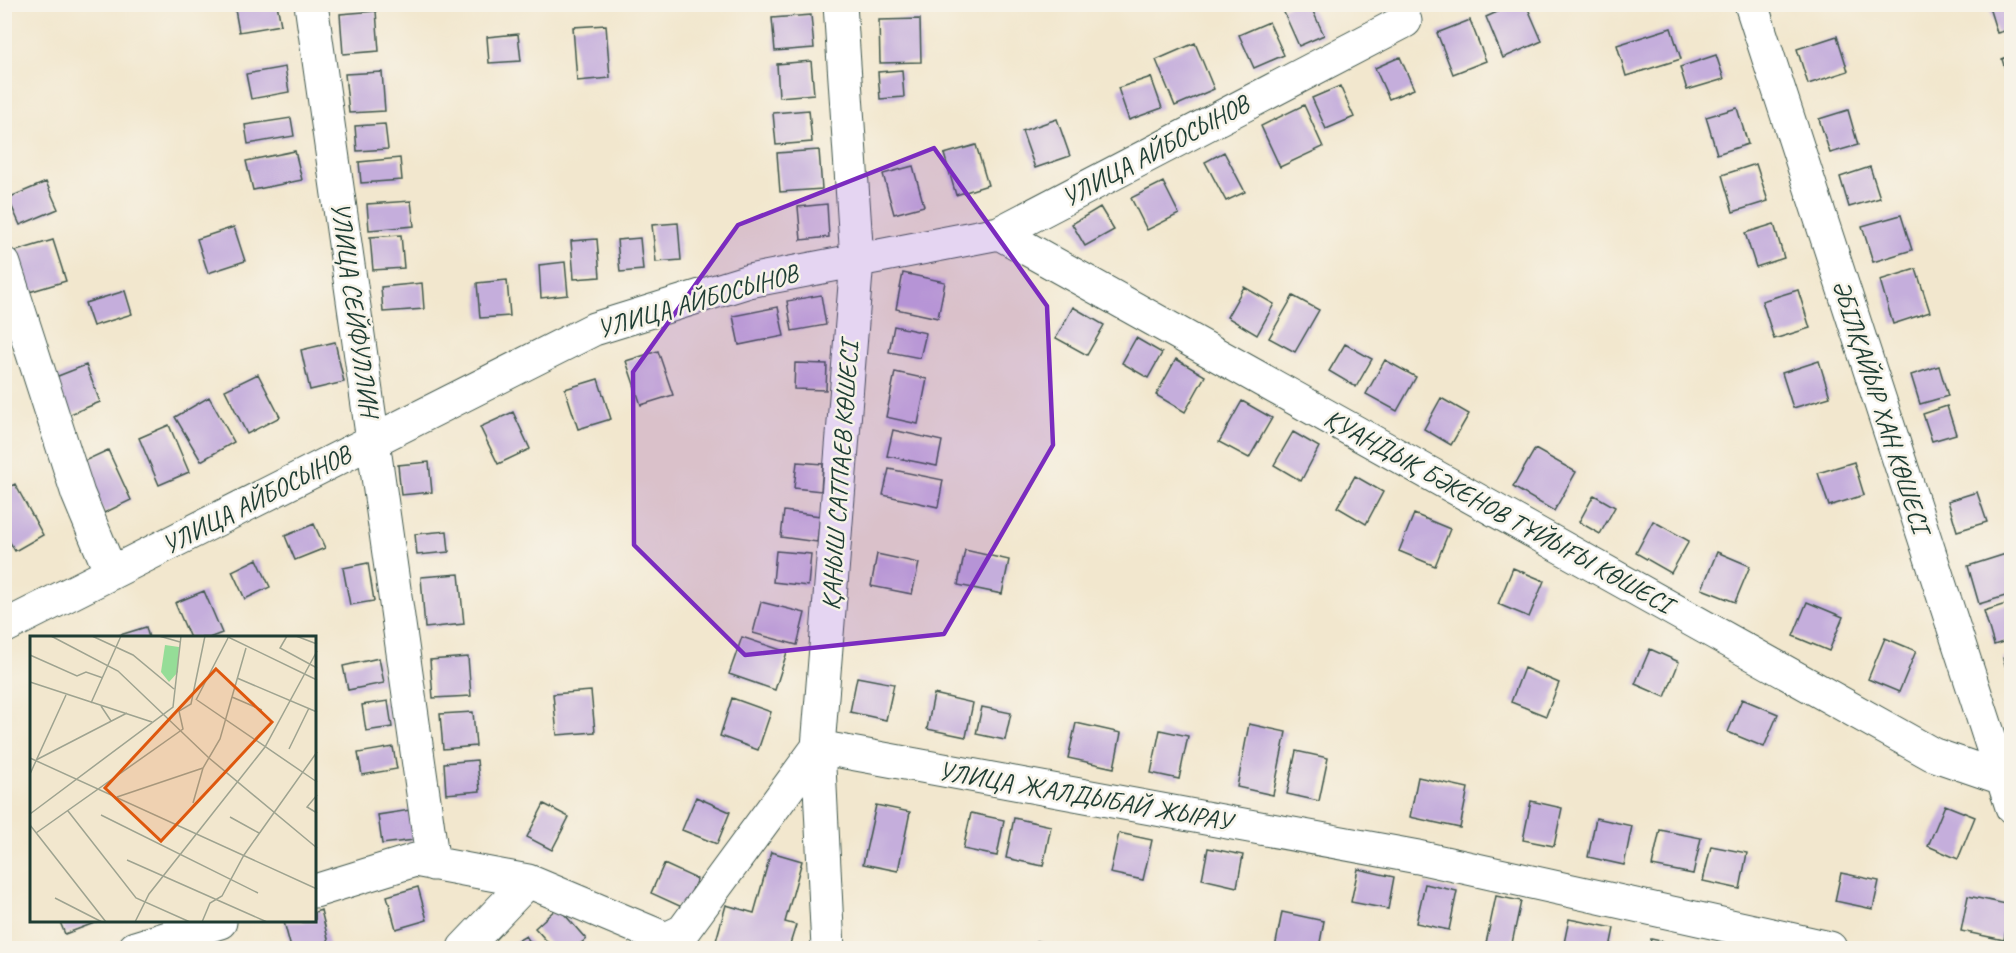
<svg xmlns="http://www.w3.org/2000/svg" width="2016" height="953" viewBox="0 0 2016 953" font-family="Caveat,sans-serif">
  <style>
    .building { fill: #c5aedc }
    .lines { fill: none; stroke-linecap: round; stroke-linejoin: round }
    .minor-casing { stroke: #3f564b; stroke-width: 35 }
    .minor { stroke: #fff; stroke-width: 33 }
    .marked { fill: #7b2cbf; fill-opacity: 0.2; stroke: #7b2cbf; stroke-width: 4.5; stroke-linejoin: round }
    .labels { text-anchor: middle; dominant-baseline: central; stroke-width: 5; stroke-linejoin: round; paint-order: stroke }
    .street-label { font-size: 26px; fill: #1f3d34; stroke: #f7f3e8 }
    .inset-road { fill: none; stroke: #9ea390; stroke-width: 1.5 }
    .view { fill: #de580e; fill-opacity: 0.15; stroke: #de580e; stroke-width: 3 }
    .inset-edge { fill: none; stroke: #1f3d34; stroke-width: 3 }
  </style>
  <rect width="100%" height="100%" fill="#f7f3e8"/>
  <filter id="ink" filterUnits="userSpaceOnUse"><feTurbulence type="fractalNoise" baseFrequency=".0167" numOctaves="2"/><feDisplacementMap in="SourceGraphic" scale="12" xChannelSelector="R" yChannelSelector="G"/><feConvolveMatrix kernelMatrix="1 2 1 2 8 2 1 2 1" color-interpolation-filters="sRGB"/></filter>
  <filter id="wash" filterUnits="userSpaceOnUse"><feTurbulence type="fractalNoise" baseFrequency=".008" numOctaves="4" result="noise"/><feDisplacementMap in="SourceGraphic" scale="24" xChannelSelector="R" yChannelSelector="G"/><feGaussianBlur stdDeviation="1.35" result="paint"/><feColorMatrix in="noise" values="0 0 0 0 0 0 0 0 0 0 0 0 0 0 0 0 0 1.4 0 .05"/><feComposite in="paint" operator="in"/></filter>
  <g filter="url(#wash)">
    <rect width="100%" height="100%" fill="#f2e7ce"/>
    <g id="blocks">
      <path class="building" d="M234 4H277L281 25 239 32Z
        M1515 4H1526L1542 41 1503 58 1486 17Z
        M1988 4H2012V29L1997 33Z
        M1291 5H1310L1324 35 1299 46 1282 8Z
        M376 11 379 51 343 54 340 14Z
        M811 15 814 48 775 51 772 18Z
        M920 19 921 62 880 63 879 20Z
        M1470 20 1486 61 1453 74 1437 33Z
        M1269 22 1284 55 1254 68 1239 35Z
        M606 25 610 78 577 81 573 27Z
        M1671 28 1681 59 1626 76 1617 45Z
        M518 34 521 61 489 63 487 37Z
        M1837 36 1848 71 1808 84 1797 49Z
        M1195 43 1214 89 1175 106 1156 60Z
        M1716 55 1724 79 1687 90 1680 67Z
        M2012 55V89H2011L2002 59Z
        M1400 57 1414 89 1389 99 1375 68Z
        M811 61 814 94 779 97 777 64Z
        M285 67 289 92 251 99 246 74Z
        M902 70 904 97 880 99 878 72Z
        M382 72 385 111 349 113 345 74Z
        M1151 77 1162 108 1129 120 1118 88Z
        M1340 86 1354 117 1326 129 1312 98Z
        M1304 105 1323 147 1280 167 1261 126Z
        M1737 108 1748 144 1717 154 1706 117Z
        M809 110 812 142 776 145 773 113Z
        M1848 110 1858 145 1830 153 1819 119Z
        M291 118 294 136 248 144 245 125Z
        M1057 119 1070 156 1035 168 1022 131Z
        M385 124 388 149 357 151 355 126Z
        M976 145 988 185 956 195 944 154Z
        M819 150 822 189 780 192 777 153Z
        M295 151 302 180 253 190 246 161Z
        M1224 152 1245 192 1226 201 1205 162Z
        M400 158 402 180 361 183 359 162Z
        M1756 164 1768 201 1733 212 1722 175Z
        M913 166 924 206 894 214 883 174Z
        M1870 167 1880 198 1849 207 1840 177Z
        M46 182 58 209 20 225 8 198Z
        M1163 182 1179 214 1147 230 1131 198Z
        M411 201 414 226 369 230 367 204Z
        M827 204 829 237 801 240 798 207Z
        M1100 207 1114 230 1085 246 1072 224Z
        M1901 215 1912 250 1873 262 1862 226Z
        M678 223 681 260 656 262 652 225Z
        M1774 224 1784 258 1756 267 1745 233Z
        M234 227 245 261 208 273 197 239Z
        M401 235 404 268 373 270 370 237Z
        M640 238 643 270 620 272 617 240Z
        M597 239 600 277 574 279 571 241Z
        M53 240 66 281 29 292 16 251Z
        M565 262 568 295 541 298 539 265Z
        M1916 269 1930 312 1893 324 1880 280Z
        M903 273 945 282 938 318 896 309Z
        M507 280 510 316 480 318 477 283Z
        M422 283 424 309 383 312 381 287Z
        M1244 287 1274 304 1257 335 1227 317Z
        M1798 290 1810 328 1774 339 1762 301Z
        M125 291 132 314 93 326 85 303Z
        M821 295 826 325 792 331 787 301Z
        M1293 296 1319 310 1295 352 1269 338Z
        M778 307 784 336 739 345 733 316Z
        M1073 307 1104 325 1087 355 1056 338Z
        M894 326 926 333 920 358 889 352Z
        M1136 338 1162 353 1148 378 1122 363Z
        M335 342 344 382 310 390 301 350Z
        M1345 344 1372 359 1356 387 1329 371Z
        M658 351 673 395 641 405 626 361Z
        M1176 359 1205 376 1185 412 1156 395Z
        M1385 360 1416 377 1397 411 1366 394Z
        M1819 361 1830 397 1793 408 1782 373Z
        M795 363 827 364 826 390 794 389Z
        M86 365 100 402 68 415 53 378Z
        M1939 366 1948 396 1920 404 1911 375Z
        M895 372 927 379 918 424 886 417Z
        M258 374 280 417 247 434 225 390Z
        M598 379 611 419 578 429 565 389Z
        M209 397 234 442 201 461 175 417Z
        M1441 398 1469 414 1451 445 1424 429Z
        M1242 401 1272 418 1249 458 1219 442Z
        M1947 406 1956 434 1932 441 1923 414Z
        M513 412 530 449 498 464 480 427Z
        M169 425 189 472 159 485 139 438Z
        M893 430 942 441 937 466 887 456Z
        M1293 432 1319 447 1301 481 1274 465Z
        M1535 449 1576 472 1554 511 1513 487Z
        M108 450 131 500 104 513 80 463Z
        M429 462 432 492 401 495 398 465Z
        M797 462 823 464 821 491 794 488Z
        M1854 462 1864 495 1829 506 1818 473Z
        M889 469 943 480 938 507 883 495Z
        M1355 476 1383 492 1366 524 1337 507Z
        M15 484 43 535 15 551 4 532V490Z
        M1977 492 1987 522 1957 531 1948 501Z
        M1594 495 1615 507 1600 534 1579 522Z
        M784 511 820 516 817 542 781 537Z
        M1414 514 1450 529 1435 566 1399 551Z
        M1653 521 1689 541 1671 573 1636 553Z
        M314 524 325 548 295 560 285 536Z
        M447 531 449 552 417 555 415 534Z
        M965 550 1009 560 1002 594 958 585Z
        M776 551 811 554 808 586 773 582Z
        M1717 552 1750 566 1735 602 1702 589Z
        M2009 553 2012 562V594L1979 604 1968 566Z
        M877 554 919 563 912 594 871 586Z
        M257 559 270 587 245 599 232 571Z
        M368 563 374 601 350 605 343 568Z
        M1513 568 1544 581 1529 617 1498 604Z
        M459 574 464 624 425 628 421 577Z
        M204 591 222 633 209 638H190L175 603Z
        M761 602 805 613 797 645 753 633Z
        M1807 602 1843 617 1829 651 1793 636Z
        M2012 602V639L1994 645 1984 611Z
        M146 627 149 638H121L120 635Z
        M742 637 787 652 775 690 729 674Z
        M1885 638 1916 651 1899 692 1868 679Z
        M1650 649 1679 662 1665 697 1635 684Z
        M2012 656V684H2011L2003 658Z
        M468 657 471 696 433 698 430 660Z
        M379 658 384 683 348 690 343 666Z
        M1524 668 1559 683 1546 716 1511 702Z
        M857 677 894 684 886 720 850 712Z
        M591 691 595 732 557 735 553 694Z
        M934 694 973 703 966 737 927 729Z
        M732 698 771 712 758 750 720 736Z
        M1742 699 1778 714 1764 747 1728 732Z
        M388 701 392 727 366 731 362 705Z
        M982 707 1011 713 1005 740 976 734Z
        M473 712 476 746 443 749 440 714Z
        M1076 723 1121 733 1114 768 1068 758Z
        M1249 724 1286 732 1273 795 1237 787Z
        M1160 730 1188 736 1179 779 1151 773Z
        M393 747 397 769 362 775 358 753Z
        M1296 751 1328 758 1319 801 1287 794Z
        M477 760 480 791 446 794 444 763Z
        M1418 777 1468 788 1460 828 1410 817Z
        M696 797 730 812 717 844 682 830Z
        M1531 801 1562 808 1554 846 1523 840Z
        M544 804 569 817 552 850 527 837Z
        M876 805 910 812 898 871 863 864Z
        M1945 805 1975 817 1958 859 1928 846Z
        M410 810 414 840 382 844 378 815Z
        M971 813 1004 820 997 856 963 849Z
        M1014 818 1051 826 1043 866 1006 858Z
        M1596 818 1632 826 1624 865 1588 857Z
        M1660 830 1701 838 1693 874 1652 866Z
        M1119 833 1152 840 1143 880 1110 873Z
        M1711 846 1747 853 1740 889 1703 881Z
        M1208 848 1243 855 1237 887 1202 879Z
        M771 852 802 861 785 922 796 925 790 944 799 948H714L726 905 754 913Z
        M664 864 697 879 684 908 651 893Z
        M1358 869 1394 877 1388 909 1351 902Z
        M1841 873 1879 881 1873 909 1835 901Z
        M1425 884 1457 891 1449 930 1416 923Z
        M418 887 427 920 396 929 387 896Z
        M1496 896 1521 901 1511 948H1485Z
        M1968 896 2011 905 2004 940 1961 931Z
        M558 907 586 939 575 948H553L535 928Z
        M321 910 330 947 291 948 284 922H315V912Z
        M1282 912 1324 921 1319 948H1275Z
        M1569 919 1614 928 1610 948H1563Z
        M60 922H97L65 934Z
        M526 936 534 948H505Z
        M1651 939 1686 946V948H1649Z
        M1037 941 1068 947V948H1035Z"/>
    </g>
  </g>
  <g filter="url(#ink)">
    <use href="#blocks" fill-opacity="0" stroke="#3f564b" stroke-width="1.5"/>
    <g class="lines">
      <g class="minor-casing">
        <path id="minor" d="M311 4 433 864
          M1751 4 2012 807
          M999 233 1932 754 2002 778
          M4 264 78 494 111 573
          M4 627 594 329 749 281 999 233 1405 21
          M315 891 415 860 528 881
          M135 948 220 922
          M464 948 528 881 666 939 683 931 818 747 1418 857 1830 948
          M828 948 818 747 857 260 840 4"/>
      </g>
      <use href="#minor" class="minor"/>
    </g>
  </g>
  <path class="marked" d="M934 148 1047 306 1053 445 944 634 745 655 634 545 633 372 738 225Z"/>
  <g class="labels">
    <g class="street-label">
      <text transform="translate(1155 151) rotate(-28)">УЛИЦА АЙБОСЫНОВ</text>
      <text transform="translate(697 301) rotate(-16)">УЛИЦА АЙБОСЫНОВ</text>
      <text transform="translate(355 309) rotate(82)">УЛИЦА СЕЙФУЛЛИН</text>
      <text transform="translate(1881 406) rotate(72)">ӘБІЛҚАЙЫР ХАН КӨШЕСІ</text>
      <text transform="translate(840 476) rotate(-86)">ҚАНЫШ САТПАЕВ КӨШЕСІ</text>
      <text transform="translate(256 500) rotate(-27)">УЛИЦА АЙБОСЫНОВ</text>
      <text transform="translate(1498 511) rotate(29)">ҚУАНДЫҚ БӘКЕНОВ ТҰЙЫҒЫ КӨШЕСІ</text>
      <text transform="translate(1085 796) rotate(10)">УЛИЦА ЖАЛДЫБАЙ ЖЫРАУ</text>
    </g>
  </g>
  <g transform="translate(30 636)">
    <rect width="286" height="286" fill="#f2e7ce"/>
    <path d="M135 9 149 11 148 36 139 46 131 36Z" fill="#95dd97"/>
    <path class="inset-road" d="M21 0 88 35 179 122 287 212M62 0 103 19 144 53M129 0 150 6M196 0 287 44M257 0 250 12 287 32M266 0 287 8M0 19 47 40 56 36 73 42M207 42 287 76M0 46 122 86M202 61 232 74M166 64 198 2M167 64 287 146M61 67 91 0M71 70 81 85M259 113 279 72M0 122 287 253M6 124 97 77M0 138 36 59M287 159 277 171 287 177M87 161 173 132M163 167 173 132 190 103 216 12M38 175 106 262 160 286M0 178 143 71 151 0M71 179 228 257M200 181 229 197M0 189 76 286M6 197 153 93 149 75 161 68 175 0M97 224 237 286M25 262 72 286M105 286 119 258 235 111 287 15M172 286 180 267 192 260 214 219 287 116"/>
    <path class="view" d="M186 33 242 86 131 205 75 152Z"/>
    <rect width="286" height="286" class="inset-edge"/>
  </g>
  <rect width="2016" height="953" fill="none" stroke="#f7f3e8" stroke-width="24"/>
</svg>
